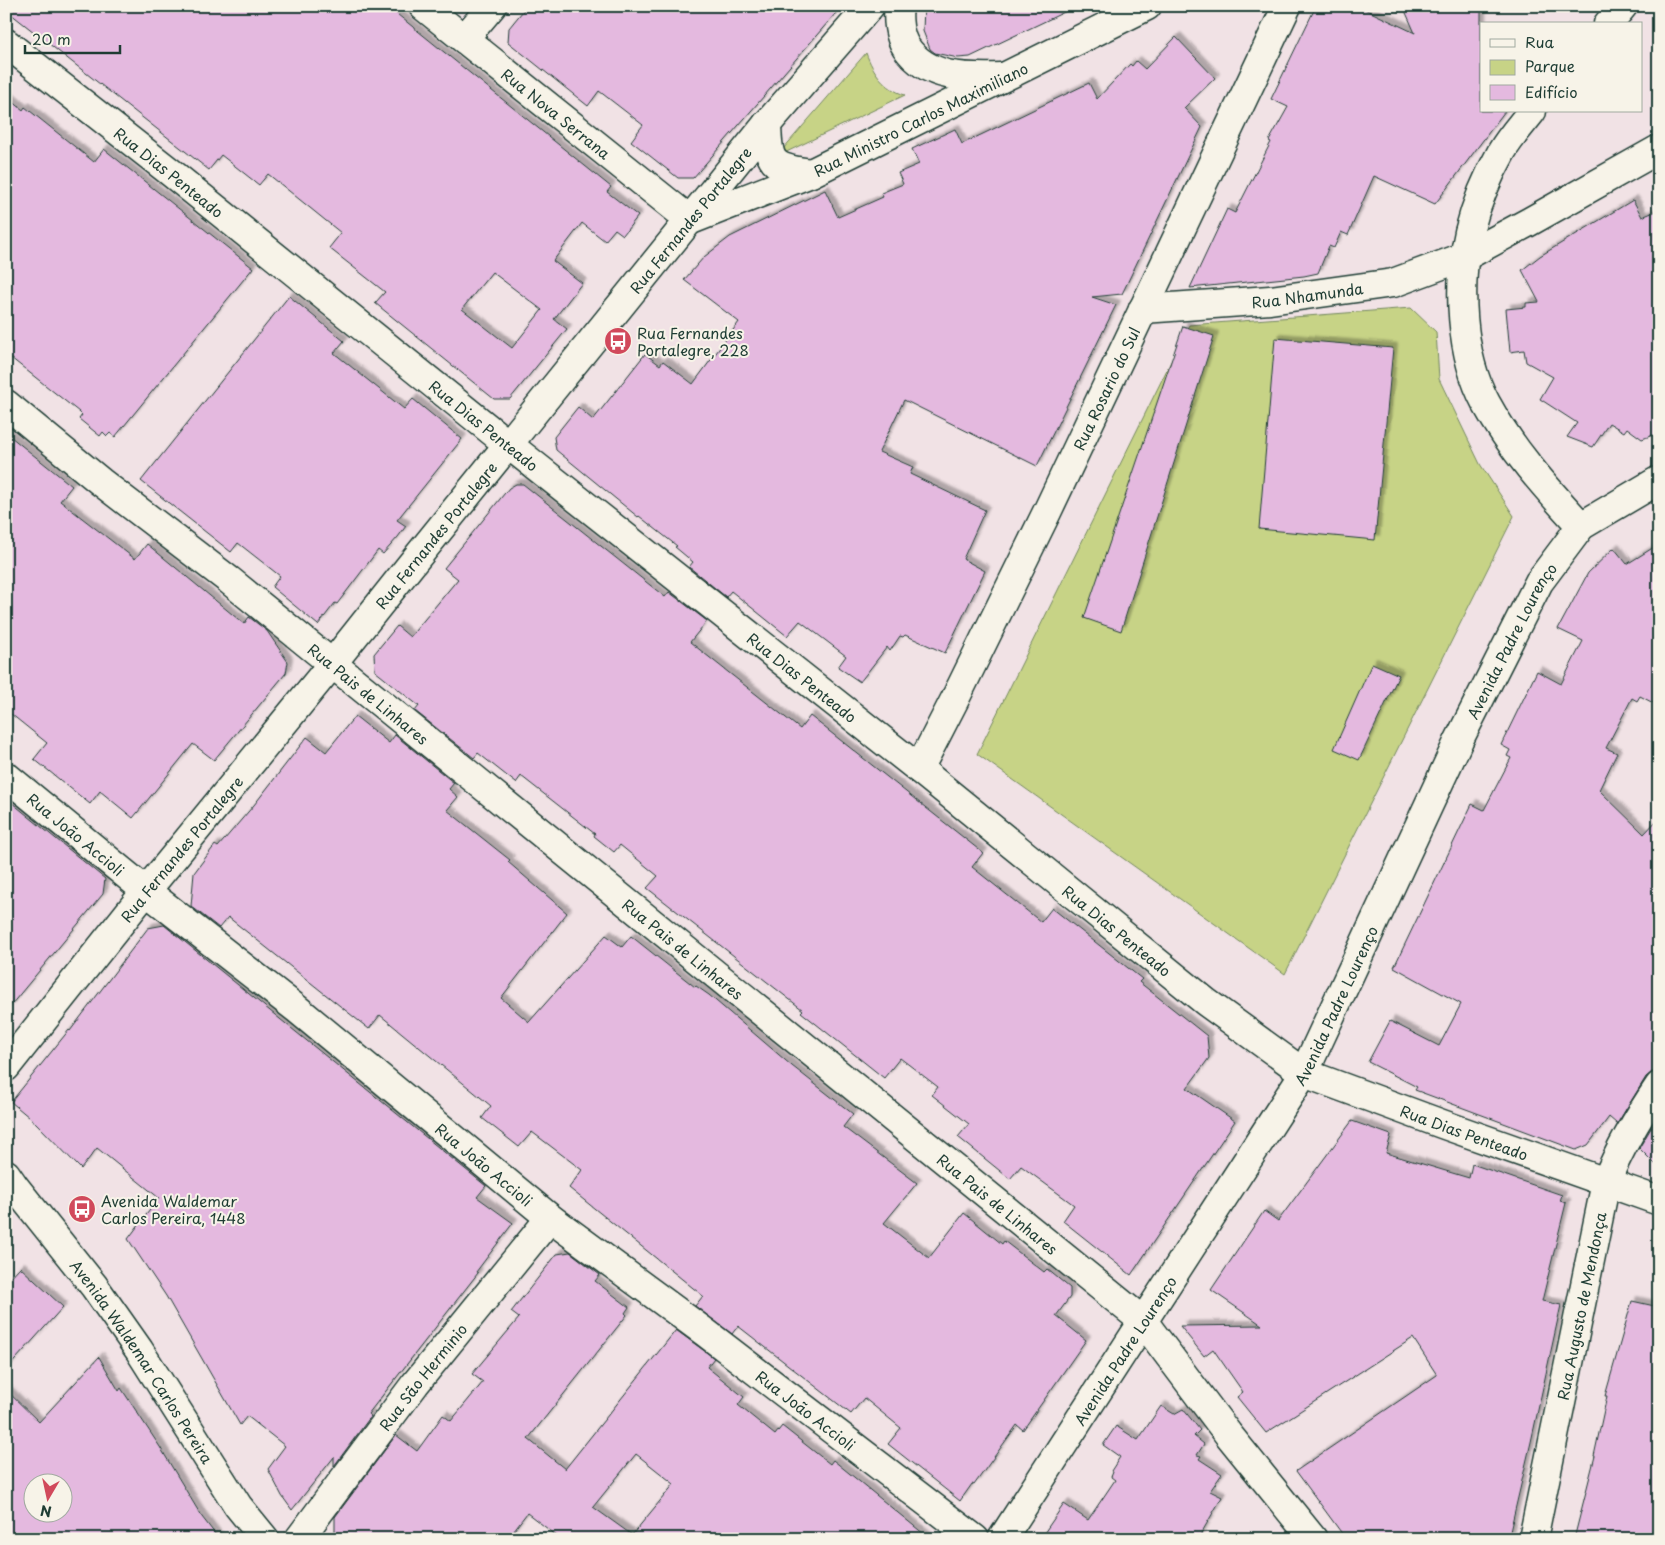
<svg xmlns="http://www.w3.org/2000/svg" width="1665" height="1545" viewBox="0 0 1665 1545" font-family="'Playpen Sans',sans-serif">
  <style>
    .green { fill: #c7d386; stroke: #73885d }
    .building { fill: #e4b9df; stroke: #1f3d34; fill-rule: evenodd; filter: url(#shadow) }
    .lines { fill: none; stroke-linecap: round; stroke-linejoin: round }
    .minor-casing { stroke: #1f3d34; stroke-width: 31 }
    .tertiary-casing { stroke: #1f3d34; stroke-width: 31 }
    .minor { stroke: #f7f3e8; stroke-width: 28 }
    .tertiary { stroke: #f7f3e8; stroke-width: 28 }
    .labels { text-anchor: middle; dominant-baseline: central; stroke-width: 4; stroke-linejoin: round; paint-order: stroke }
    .street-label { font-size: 15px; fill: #1f3d34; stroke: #f7f3e8 }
    .poi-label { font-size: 15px; fill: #1f3d34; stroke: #f7f3e8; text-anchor: start }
  </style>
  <defs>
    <filter id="shadow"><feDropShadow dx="4.5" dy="-4.5" stdDeviation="1" flood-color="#0004"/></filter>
  </defs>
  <rect width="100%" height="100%" fill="#f1e2e5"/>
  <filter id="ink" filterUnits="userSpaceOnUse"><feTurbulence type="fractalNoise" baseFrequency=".02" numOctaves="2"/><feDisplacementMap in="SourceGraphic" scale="10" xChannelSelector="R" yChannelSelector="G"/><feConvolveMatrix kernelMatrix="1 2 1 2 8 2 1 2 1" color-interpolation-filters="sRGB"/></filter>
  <g filter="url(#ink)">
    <path class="green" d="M866 53C873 72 885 89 905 95L776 157Z
      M1411 308 1436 332 1439 379 1480 464 1514 516 1285 974 977 754 1189 325Z"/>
    <path class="building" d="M6 6H387L611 187 607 192 638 216 623 235 615 229 605 241 582 223 553 261 582 283 554 319 567 329 510 399H494L375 303 385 292 329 248 341 233 268 174 259 185 221 155 209 170 6 10ZM492 272 542 310 512 348 462 309Z
      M527 6H842L693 178H678L631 141 643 125 599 91 588 106 508 42 509 28Z
      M924 6H1077L970 57 958 58 935 53 930 49 923 31Z
      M1316 6H1358L1415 33 1403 6H1481V111H1505L1435 204 1374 176 1348 235 1341 232 1334 248 1329 246 1318 273 1304 276 1190 288 1227 209 1235 213 1271 142 1269 141 1288 107 1271 99Z
      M1176 37 1215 78 1184 108 1202 127 1122 294 1092 297 1116 305 1037 466 904 400 879 452 913 467 910 474 985 510 963 559 985 571 945 653 905 635 903 637 900 636 890 651 887 647 860 682 838 667 846 656 800 621 787 636 731 591 726 597 689 567 693 562 675 547 677 546 639 516 638 517 556 450 554 437 578 407 593 420 645 354 660 365 663 361 693 384 739 322 684 280 704 257 730 237 825 190 838 217 883 197 881 193 903 184 898 173 919 164 912 149 955 129 962 144 1089 83 1097 99 1130 64 1132 66 1136 61 1145 69Z
      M6 96 23 110 25 107 94 162 104 149 253 268 115 437 110 433 107 436 103 432 100 436 79 419 82 415 79 412 6 354Z
      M1633 200 1642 217 1659 210V433L1642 439 1627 428 1624 432 1609 423 1593 447 1567 437 1577 423 1540 399 1553 377 1526 362 1524 350 1510 352 1506 309 1526 307V303L1539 302 1522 270 1540 256Z
      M289 296 344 341 334 353 404 409 413 399 462 439 397 520 406 526 398 537 383 554 378 550 337 604 335 603 318 625 272 587 280 576 238 543 231 552 141 481Z
      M1183 326 1214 336 1121 631 1084 618Z
      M1275 338 1393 348 1375 540 1259 529Z
      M6 433 72 486 60 501 135 559 147 544 244 624 249 617 267 631 288 662 286 673 214 760 193 744 133 818 100 791 90 804 34 759 47 743 6 710Z
      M516 484H523L665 597 669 592 707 621 690 642 800 729 810 716 983 853 972 867 1041 922 1052 908 1142 979 1139 982 1207 1036 1209 1058 1187 1088 1235 1121 1131 1275 1063 1221 1074 1205 1021 1166 1010 1179 958 1137 969 1124 932 1095 938 1087 900 1058 884 1078 801 1012 803 1010 647 888 658 876 620 845 614 852 594 836 595 834 521 776 516 783 478 753 474 758 415 711 419 706 375 671 374 654 397 626 410 637 458 579 444 568 509 488Z
      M1659 544V706L1640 696 1637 701 1632 698 1606 748 1617 753 1599 790 1644 834 1659 818V1071L1652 1072 1646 1077 1617 1124 1609 1117 1588 1145 1576 1150 1415 1090 1417 1087 1368 1062 1390 1021 1439 1046 1461 1004 1394 967 1472 804 1484 810 1511 758 1507 756 1510 750 1501 745 1537 671 1561 684 1583 641 1558 629 1588 573 1614 548 1627 564Z
      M1372 663 1399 675 1359 760 1334 749Z
      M355 716 389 743 395 735 454 783 449 789 458 797 447 810 510 860 508 862 567 913 501 998 529 1022 606 935 622 947 631 936 695 987 696 986 709 995 792 1066 853 1114 843 1127 917 1183 884 1223 929 1258 964 1213 1002 1244 1004 1241 1044 1272 1047 1269 1070 1288V1297L1056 1316 1086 1340 1023 1430 1017 1425 974 1485 972 1484 960 1501 888 1444 901 1428 864 1398 851 1414 738 1326 732 1334 695 1306 703 1296 569 1188 582 1170 532 1132 519 1147 482 1118 491 1106 380 1015 369 1029 228 917 219 928 191 906 194 873 215 845 218 847 254 805 307 737 326 752Z
      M6 798 105 879 103 894 6 1011Z
      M164 925 486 1186 477 1197 513 1223 476 1272 478 1273 368 1414 371 1416 334 1466V1457L292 1510 282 1496 268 1469 285 1446 247 1416 240 1425 166 1296 128 1239 159 1198 97 1148 81 1169 36 1123 11 1102 69 1030 70 1031 148 928Z
      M1659 1115V1168L1639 1148Z
      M1352 1121 1391 1135 1386 1153 1469 1178 1472 1164 1562 1195 1560 1201 1566 1203 1542 1301 1561 1305 1531 1442 1509 1536 1482 1539H1346L1296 1471 1437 1375 1413 1338 1266 1433 1237 1397 1243 1392 1213 1349 1204 1356 1180 1326 1262 1325 1211 1290 1264 1211 1278 1221Z
      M570 1252 600 1275 595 1281 629 1307 625 1313 627 1315 528 1439 565 1469 676 1330 714 1358 707 1367 744 1397 738 1405 775 1435 782 1426 830 1464 833 1460 930 1539H561L527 1513 507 1539H335V1517L396 1435 417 1451 443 1415 451 1421 483 1382 472 1374 519 1318 511 1312 557 1254ZM636 1454 674 1484 632 1535 593 1507Z
      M20 1267 63 1307 6 1370V1282Z
      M1632 1301 1659 1307V1539H1574L1595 1456H1594L1607 1396H1605Z
      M99 1357 119 1391 121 1388 160 1447 202 1517 219 1539H6V1390L39 1422ZM32 1482H62V1512H32Z
      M1161 1406 1174 1414 1183 1409 1200 1430 1194 1436 1204 1444 1197 1455 1201 1456 1199 1459 1222 1474 1210 1491 1222 1497 1198 1539H1040L1064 1504 1088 1520 1115 1480 1111 1477 1113 1472 1111 1471 1120 1457 1103 1445 1116 1426 1138 1440Z"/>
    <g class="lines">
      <g class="minor-casing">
        <g id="minor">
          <path id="s1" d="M423 6 690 220"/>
          <path d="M899 6C897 19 899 36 906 47 928 79 966 78 1001 77"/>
          <path d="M1608 24 1623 6"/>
          <path d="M464 39 492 6"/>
          <path id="s2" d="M6 43 169 171 509 445 919 769 1206 1002 1304 1073 1442 1124 1659 1201"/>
          <path d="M1532 111C1522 124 1510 137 1502 151 1488 176 1476 204 1469 232 1457 284 1460 355 1486 403 1511 449 1546 488 1581 526"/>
          <path d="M767 124C768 163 771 168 811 173"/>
          <path id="s3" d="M691 220 811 173 1147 6"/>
          <path id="s4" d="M1143 309 1270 300 1393 283 1466 256 1529 222 1659 149"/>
          <path id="s5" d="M6 404 101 482 229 580 472 777 1143 1321 1228 1434 1313 1539"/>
          <path id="s6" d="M919 769 955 699 1047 512 1287 6"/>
          <path id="s7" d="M6 776 146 891 297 1009 550 1218 706 1333 975 1539"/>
          <path id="s8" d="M6 1067 146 891 332 664 410 566 767 124 870 6"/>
          <path id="s9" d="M299 1539 415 1384 550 1218"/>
          <path id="s10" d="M1002 1539 1304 1073 1459 740 1539 582 1581 526 1659 480"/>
          <path id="s11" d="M1533 1539 1606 1182C1620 1147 1638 1117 1659 1086"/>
        </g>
      </g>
      <g class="tertiary-casing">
        <g id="tertiary">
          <path id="s12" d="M6 1174 15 1187 94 1286 139 1350 238 1506 265 1539"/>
        </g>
      </g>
      <use href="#minor" class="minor"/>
      <use href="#tertiary" class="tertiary"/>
    </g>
  </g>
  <defs>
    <g id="bus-disc" transform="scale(1.4375)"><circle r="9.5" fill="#d1495b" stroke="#f7f3e8"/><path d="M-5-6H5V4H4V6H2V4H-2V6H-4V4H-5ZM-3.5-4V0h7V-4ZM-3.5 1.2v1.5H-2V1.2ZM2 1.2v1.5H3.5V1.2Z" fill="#fff"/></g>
  </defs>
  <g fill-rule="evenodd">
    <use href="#bus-disc" x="618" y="341"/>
    <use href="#bus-disc" x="82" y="1209"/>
  </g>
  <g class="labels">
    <g class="street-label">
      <text stroke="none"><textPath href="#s1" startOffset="171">Rua Nova Serrana</textPath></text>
      <text stroke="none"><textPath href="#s3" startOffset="251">Rua Ministro Carlos Maximiliano</textPath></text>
      <text stroke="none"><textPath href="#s2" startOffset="208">Rua Dias Penteado</textPath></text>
      <text stroke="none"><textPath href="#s8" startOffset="1089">Rua Fernandes Portalegre</textPath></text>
      <text stroke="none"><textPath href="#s4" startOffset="165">Rua Nhamunda</textPath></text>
      <text stroke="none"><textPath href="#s6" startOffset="424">Rua Rosario do Sul</textPath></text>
      <text stroke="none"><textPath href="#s2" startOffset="612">Rua Dias Penteado</textPath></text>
      <text stroke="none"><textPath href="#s8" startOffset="684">Rua Fernandes Portalegre</textPath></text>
      <text stroke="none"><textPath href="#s10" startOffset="1035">Avenida Padre Lourenço</textPath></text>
      <text stroke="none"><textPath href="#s2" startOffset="1018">Rua Dias Penteado</textPath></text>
      <text stroke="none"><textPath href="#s5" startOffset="464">Rua Pais de Linhares</textPath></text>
      <text stroke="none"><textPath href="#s7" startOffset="91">Rua João Accioli</textPath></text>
      <text stroke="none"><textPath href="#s8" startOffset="280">Rua Fernandes Portalegre</textPath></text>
      <text stroke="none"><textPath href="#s2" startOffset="1422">Rua Dias Penteado</textPath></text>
      <text stroke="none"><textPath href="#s5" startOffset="869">Rua Pais de Linhares</textPath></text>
      <text stroke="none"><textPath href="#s10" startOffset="630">Avenida Padre Lourenço</textPath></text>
      <text stroke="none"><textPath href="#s2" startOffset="1828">Rua Dias Penteado</textPath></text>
      <text stroke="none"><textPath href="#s7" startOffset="616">Rua João Accioli</textPath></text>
      <text stroke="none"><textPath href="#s5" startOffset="1274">Rua Pais de Linhares</textPath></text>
      <text stroke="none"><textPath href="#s11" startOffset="238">Rua Augusto de Mendonça</textPath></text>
      <text stroke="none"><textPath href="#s10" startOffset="225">Avenida Padre Lourenço</textPath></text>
      <text stroke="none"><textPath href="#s12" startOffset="232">Avenida Waldemar Carlos Pereira</textPath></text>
      <text stroke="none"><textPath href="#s9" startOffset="204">Rua São Herminio</textPath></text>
      <text stroke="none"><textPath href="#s7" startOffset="1021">Rua João Accioli</textPath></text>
    </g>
    <g class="poi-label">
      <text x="637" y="332">Rua Fernandes<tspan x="637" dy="17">Portalegre, 228</tspan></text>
      <text x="101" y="1200">Avenida Waldemar<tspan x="101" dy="17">Carlos Pereira, 1448</tspan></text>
    </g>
  </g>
  <rect width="1665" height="1545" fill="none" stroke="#f7f3e8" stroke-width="25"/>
  <rect x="12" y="12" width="1640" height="1520" fill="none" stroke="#1f3d34" stroke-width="2" filter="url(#ink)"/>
  <rect x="1480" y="22" width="162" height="90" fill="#f7f3e8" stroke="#a1aaa0"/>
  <rect x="1490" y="39" width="25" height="8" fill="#f7f3e8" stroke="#a1aaa0"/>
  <text x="1525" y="48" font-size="15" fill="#1f3d34">Rua</text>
  <rect x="1490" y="60" width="25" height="15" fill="#c7d386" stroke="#a1aaa0"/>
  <text x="1525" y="72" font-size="15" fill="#1f3d34">Parque</text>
  <rect x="1490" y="85" width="25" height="15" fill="#e4b9df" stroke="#a1aaa0"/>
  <text x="1525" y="98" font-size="15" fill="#1f3d34">Edifício</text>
  <g transform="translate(48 1498) rotate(189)"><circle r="24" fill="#f7f3e8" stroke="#a1aaa0"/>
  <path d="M0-4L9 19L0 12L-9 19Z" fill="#d1495b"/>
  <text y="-8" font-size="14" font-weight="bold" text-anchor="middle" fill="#1f3d34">N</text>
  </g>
  <path d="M25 45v8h95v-8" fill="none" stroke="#1f3d34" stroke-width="2.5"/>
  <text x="32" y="45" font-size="15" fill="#1f3d34" stroke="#f7f3e8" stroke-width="4" paint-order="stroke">20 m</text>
</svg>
